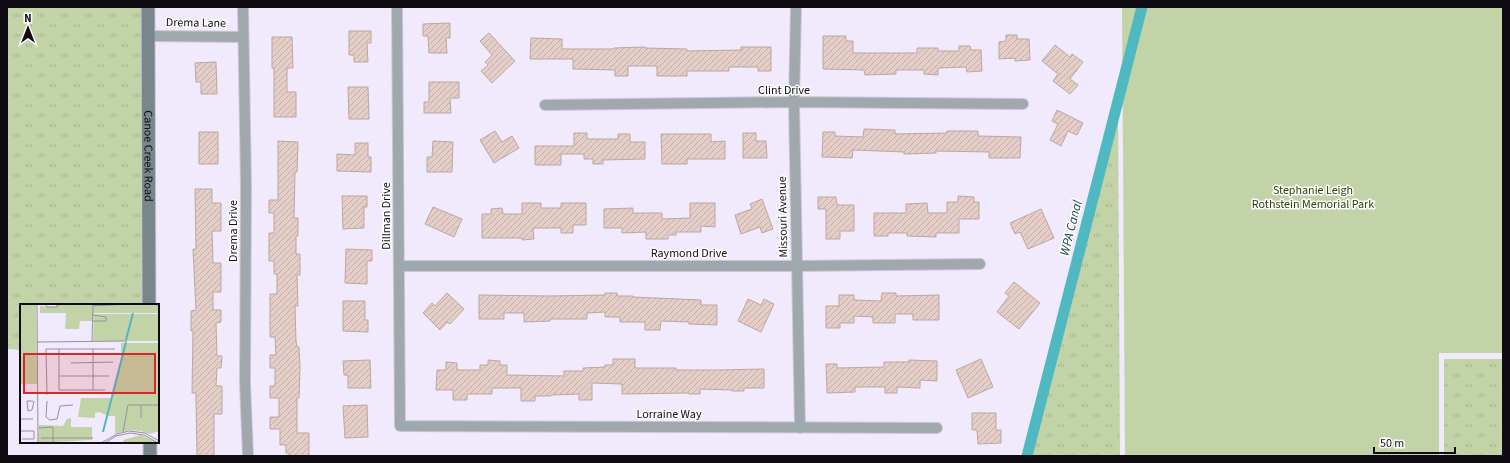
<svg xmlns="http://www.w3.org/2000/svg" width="1510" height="463" viewBox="0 0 1510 463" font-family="'Source Sans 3',sans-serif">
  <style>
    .grass { fill: url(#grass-tufts) }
    .green { fill: #c2d4a7 }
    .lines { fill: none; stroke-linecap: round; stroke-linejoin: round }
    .canal { stroke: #4fb8c0; stroke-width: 11 }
    .building { fill: url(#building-hatch); stroke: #bca7a0 }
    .minor-casing { stroke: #cdc6d7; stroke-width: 12 }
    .secondary-casing { stroke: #cdc6d7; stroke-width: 15 }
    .minor { stroke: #9fa8ac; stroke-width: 10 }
    .secondary { stroke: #79878c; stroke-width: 13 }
    .labels { text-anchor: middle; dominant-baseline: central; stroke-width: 3; stroke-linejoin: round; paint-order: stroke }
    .street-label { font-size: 12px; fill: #0e0c12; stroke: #fff }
    .park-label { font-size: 12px; fill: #2e3e0b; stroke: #fff }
    .water-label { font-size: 13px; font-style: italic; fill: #164549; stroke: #fff }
    .inset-river { fill: none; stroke: #4fb8c0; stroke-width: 2 }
    .inset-road { fill: none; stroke: #96919e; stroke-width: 1 }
    .view { fill: #d62828; fill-opacity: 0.15; stroke: #d62828; stroke-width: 2 }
    .inset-edge { fill: none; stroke: #0e0c12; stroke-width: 2 }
  </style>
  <defs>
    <pattern id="grass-tufts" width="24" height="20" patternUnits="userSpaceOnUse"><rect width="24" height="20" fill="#c2d4a7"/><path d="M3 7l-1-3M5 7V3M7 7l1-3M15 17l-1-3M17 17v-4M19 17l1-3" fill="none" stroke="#a6b58f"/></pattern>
    <pattern id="building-hatch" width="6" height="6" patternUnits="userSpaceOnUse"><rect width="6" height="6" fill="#e4cec7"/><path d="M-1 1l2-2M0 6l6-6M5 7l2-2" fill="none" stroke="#c2b0aa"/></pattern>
  </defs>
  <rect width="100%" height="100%" fill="#f1e9fc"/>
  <path class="grass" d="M7 7H143L144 305H21V350L7 349Z
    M1118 111 1120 456H1029Z
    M1444 359H1503V456H1444Z"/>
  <path class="green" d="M1122 7H1503V353H1439V456H1125Z"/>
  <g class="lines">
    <path class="canal" d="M1027 456 1142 7"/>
  </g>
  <path class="building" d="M450 23V38H446L447 53H429L428 36H423V24Z
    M349 31H371V43H367L368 62H354V55H349Z
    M489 33 515 61 492 83 481 71 488 65 485 62 492 55 480 41Z
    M1006 35H1017V39H1029L1030 60 1015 61V58L999 59V42L1006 41Z
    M823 36H846V41H853V53H917V48H938V51H959V46H970L971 50H981L982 71 967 72 966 67 938 68V75L924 74V70H896V74L865 75 864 70 823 69Z
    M272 37H292L293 68H287V92H296V117H274V68H272Z
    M531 38 562 39V49H614V48L645 47V48L687 49V51L741 50V47H771V71H758V67H729V71H687V76H657V66H628V76H615V70L573 69V59H530Z
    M1055 45 1070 57 1072 54 1083 62 1070 79 1078 85 1070 94 1053 81 1058 74 1042 61Z
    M216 62 217 94H201V82H196L195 63Z
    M429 82H459V98H450L451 113H424V102H429Z
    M348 87H368L369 119H349Z
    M1057 110 1083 123 1077 135 1068 131 1061 146 1050 140 1058 124 1052 121Z
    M864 129 895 130V134L947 133V131H978V136L1021 137 1020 158H989V152L936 151V153L904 154V152L853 150 852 158 822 157 823 132H835V136L863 137Z
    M495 131 502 142 512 136 519 148 494 163 480 140Z
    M199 132H218V164H199Z
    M574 133H587V139H618V134H630V142H645V159L603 160V164H593V159H584V154H561V165H535V146H574Z
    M743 133H756V141H766L767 158H743Z
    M661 134H711V142L725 141V159H687V164H662Z
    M278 141 298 142 297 172H295L294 218H298V236H296V254H300V275H297L298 306H295L296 341 297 347H299L300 368 299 398H297V433H309V456H289V453H286V445H280V429H270V417H279V398H270V386H275V368H270V355H276L275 337H270V294H277V274H274V261H269V233H274V213H269V200H278Z
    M433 141 453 142 452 172H427V157H432Z
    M355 143H368V157H371V172L337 171V154L355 155Z
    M195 189H212V203H221V231H212L213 263H221V292H213V310H221V322L216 323 217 356H222L221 368H217L216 386H222V414H214V456H197L196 399V393H192L193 331H191V311L196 310 193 249H196Z
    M342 196H367V207H364V228L343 229Z
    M958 196 974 197V202H979V219H959V233H936V237L907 236V233H888V236H874V213H906V204L927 203 928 213H947V202H958Z
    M818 197H836L837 205H854V231H840V239H826V209H818Z
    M762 199 773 229 762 233 760 227 741 234 735 215 752 209 750 204Z
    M522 203H541V208H561V203H586V225H573V233H561V228H533L534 239 522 240V238H482V214H491V209L502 208 503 214H522Z
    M690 203H715V227L701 226V232H676V235H668V239H646V232L622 233V228H604V209L633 208V213H662V219L690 218Z
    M433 207 462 219 454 237 425 224Z
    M1041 209 1054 238 1028 249 1020 232 1015 234 1010 223Z
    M346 249 372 250V261H367V284L345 283Z
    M1014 282 1040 303 1019 329 997 312 1009 296 1005 293Z
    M447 293 464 309 450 324 447 322 440 330 423 313 432 303 435 306Z
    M605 293H617V296H633V297L701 300V305H717V325L689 324V322L661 321 660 330H645V322H620V317H605V312L587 313V319H550V321L524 322V313H504V319H479V295L549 296 605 295Z
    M882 293H896V296L939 295V320H913V314H895V323H873V317L854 316V323H840V328H826V306H839V295H854V300L881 301Z
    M748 299 761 305 764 299 774 304 761 332 738 321Z
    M343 301H365V320H368V332L343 331Z
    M613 359H635V368H676V370H717L764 369V388H744V391H732V390L700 389V394H689V393L622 394V384L592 383V400H579V394L551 395V396H535V401H521V388H492V394H467V400H453V390H436L437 370H446V362L457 363V370H480V365H488V360L500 361V365H507V375L564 376V371H583V368L605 367V365H613Z
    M981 359 993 387 968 398 956 370Z
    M370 360 371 388H348V375H344L343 361Z
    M909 360 937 361V381L920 380V388L897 387V393H885V387H855V392L827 393 826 364H837V368L884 367V362H909Z
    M367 405 368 437 345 438 343 406Z
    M972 413H996V430H1001V443L978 444 977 430H972Z"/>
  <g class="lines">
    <g class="minor-casing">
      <path id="minor" d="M243 7 246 186 245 383 248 456
        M397 7 400 426 937 428
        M796 7 794 102 800 428
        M148 36 243 37
        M545 105 794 102 1023 104
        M399 266H797L980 264"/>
    </g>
    <g class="secondary-casing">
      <g id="secondary">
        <path id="s1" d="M148 7 149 305"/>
        <path d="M150 442V456"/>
      </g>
    </g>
    <use href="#minor" class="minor"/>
    <use href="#secondary" class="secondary"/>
  </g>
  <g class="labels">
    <g class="street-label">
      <text transform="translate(196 23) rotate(1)">Drema Lane</text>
      <text x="784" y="90">Clint Drive</text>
      <text stroke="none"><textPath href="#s1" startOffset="149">Canoe Creek Road</textPath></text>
      <text transform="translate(386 216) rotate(-90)">Dillman Drive</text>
      <text transform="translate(783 217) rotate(-91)">Missouri Avenue</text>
      <text transform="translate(233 231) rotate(-90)">Drema Drive</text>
      <text x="689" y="253">Raymond Drive</text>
      <text x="669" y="414">Lorraine Way</text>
    </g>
    <g class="park-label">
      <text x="1313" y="190">Stephanie Leigh<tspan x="1313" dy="14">Rothstein Memorial Park</tspan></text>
    </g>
    <g class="water-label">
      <text transform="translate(1071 228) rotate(-76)">WPA Canal</text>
    </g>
  </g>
  <g transform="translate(20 304)">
    <rect width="139" height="139" fill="#f1e9fc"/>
    <path d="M0 0H16L17 80H0ZM36 0H139V9H74L73 17H60L59 25H45L46 9H20V2L36 3ZM101 59V94H129V80H139V117H125L120 120 121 127 109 126 95 130V112H88L79 108 75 109 73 104 75 94H92ZM51 114V123H72V136L18 139 19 121 43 122 47 115Z" fill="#c2d4a7"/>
    <path d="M61 94H75V114L58 113ZM125 117H139V127L130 130 121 127 120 120ZM121 131 138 139H104L103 136Z" fill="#c2d4a7"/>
    <path d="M74 10H139V37H73ZM101 39H139V80H129V94H101Z" fill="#c2d4a7"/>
    <path class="inset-river" d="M106 36 113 9M83 128 106 38"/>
    <path class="inset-road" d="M17 0 18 139M25 0 27 3H37L39 0M125 0 139 1M73 2 106 0M73 17H86V13L73 11M72 37 73 0M17 38 107 37M39 45V86H85M73 45V86M51 59 93 58M39 72H89M27 91 26 45H95M13 97H7L8 107 12 106 14 97M27 97 26 113 30 116 37 115 40 102 53 101M121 101V114M0 115H13M18 124 33 123V139M0 127H14V135H2M103 128 108 101H139M21 134H73M81 139 97 130 109 127 125 129 139 137M85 139 96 132 110 129 124 131 138 139"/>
    <path class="view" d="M4 50H135V89H4Z"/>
    <rect width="139" height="139" class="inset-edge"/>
  </g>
  <rect width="1510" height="463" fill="none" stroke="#0e0c12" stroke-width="16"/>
  <g transform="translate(28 28)" stroke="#ffffff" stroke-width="3" paint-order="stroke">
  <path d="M0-3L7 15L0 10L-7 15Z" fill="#0e0c12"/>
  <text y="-6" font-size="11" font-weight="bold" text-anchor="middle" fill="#0e0c12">N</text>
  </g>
  <path d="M1374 447v6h81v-6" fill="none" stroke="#0e0c12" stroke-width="2"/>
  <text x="1380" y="447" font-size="12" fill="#0e0c12" stroke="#ffffff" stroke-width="3" paint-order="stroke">50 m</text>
</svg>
